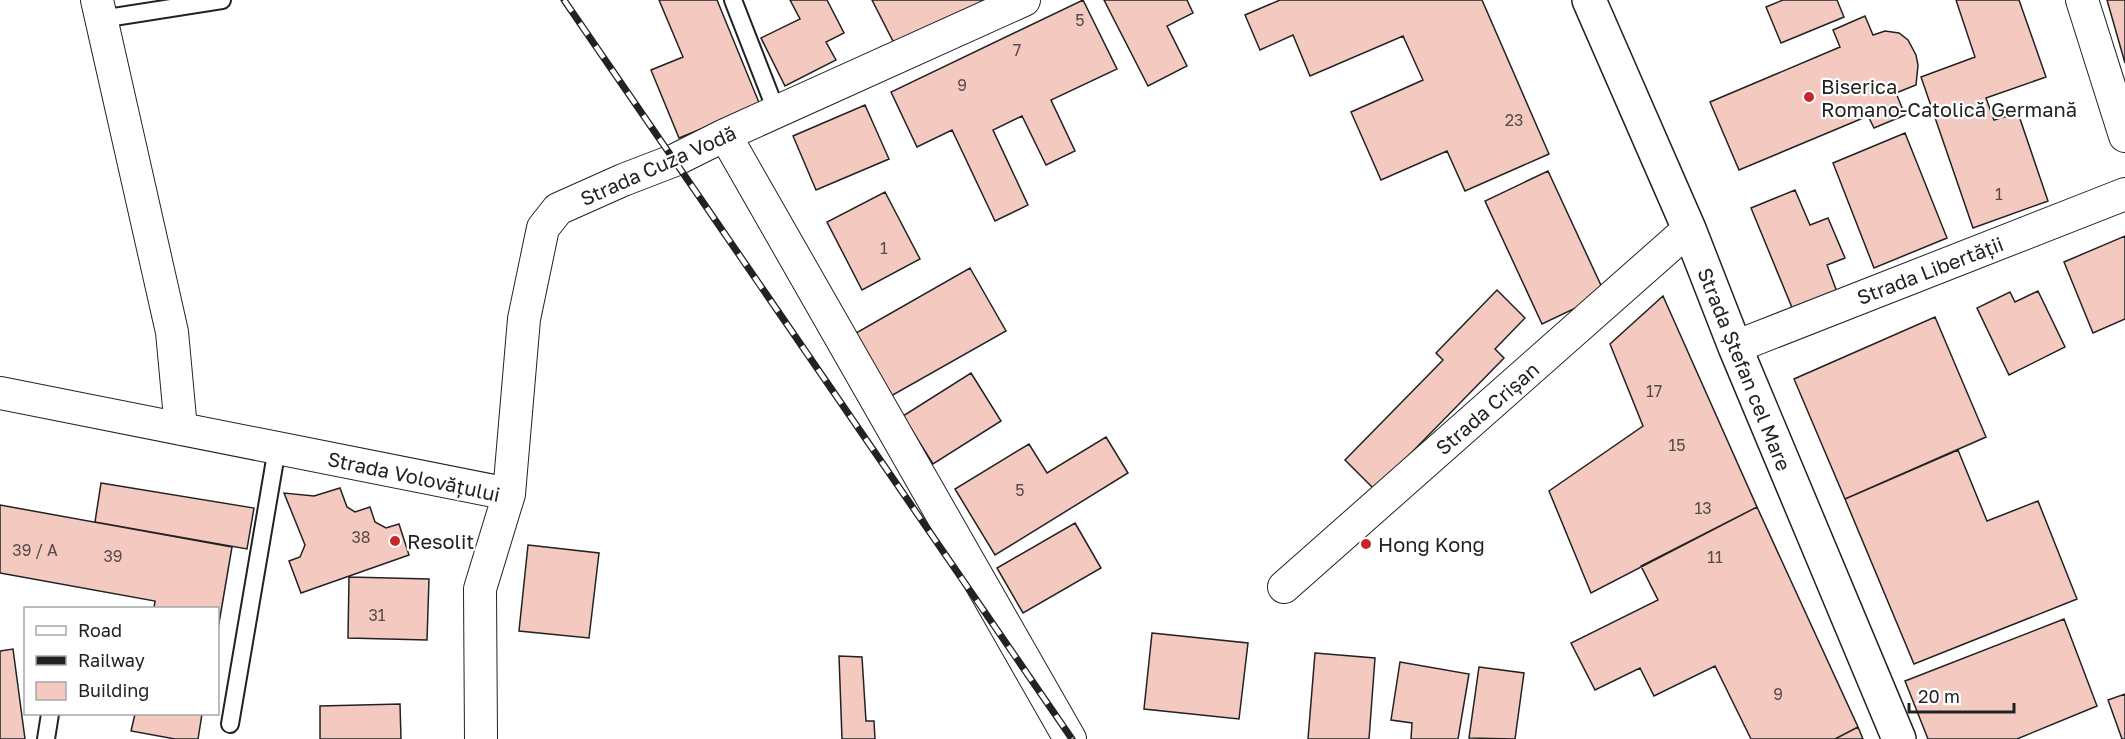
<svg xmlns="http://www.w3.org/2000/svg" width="2125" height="739" viewBox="0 0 2125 739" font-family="'Golos Text',sans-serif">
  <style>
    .building { fill: #f3c9c0; stroke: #222; stroke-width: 1.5 }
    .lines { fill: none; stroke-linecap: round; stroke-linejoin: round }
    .service-casing { stroke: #222; stroke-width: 20 }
    .minor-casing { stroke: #222; stroke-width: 34 }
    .secondary-casing { stroke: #222; stroke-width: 36 }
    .service { stroke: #fff; stroke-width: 16 }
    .minor { stroke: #fff; stroke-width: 32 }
    .secondary { stroke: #fff; stroke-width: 33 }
    .rail-casing { stroke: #222; stroke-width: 7 }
    .rail { stroke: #fff; stroke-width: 4.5; stroke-dasharray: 14; stroke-linecap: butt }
    .poi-dot { fill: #c62828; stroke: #fff; stroke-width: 2 }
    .labels { text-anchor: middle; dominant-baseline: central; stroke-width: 4.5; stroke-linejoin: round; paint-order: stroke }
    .number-label { font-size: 16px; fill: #564c4a }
    .poi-label { font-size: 20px; fill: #222; stroke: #fff; text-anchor: start }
    .street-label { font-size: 20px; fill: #222; stroke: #fff }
  </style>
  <rect width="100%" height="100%" fill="#fff"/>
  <path class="building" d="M659 0H717L760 105 679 138 651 70 683 57Z
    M790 0H827L844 33 826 42 836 60 785 86 761 38 800 19Z
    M872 0H994L897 49Z
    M1083 0 1117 69 1051 100 1075 151 1046 165 1022 116 993 130 1028 205 995 221 952 130 917 147 891 92Z
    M1104 0H1187L1193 13 1167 26 1187 66 1148 86Z
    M1280 0H1482L1549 154 1465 191 1447 151 1381 180 1351 112 1423 80 1403 36 1310 76 1293 35 1260 50 1245 15Z
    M1783 0H1837L1844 17 1781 43 1766 7Z
    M1956 0H2019L2046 77 1986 98 1994 120 2018 113 2048 201 1973 228 1921 77 1975 57Z
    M2107 0H2125V63Z
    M1865 16 1873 35 1885 31 1899 33 1908 40 1916 55 1918 65 1916 85 1896 93 1905 115 1874 128 1868 116 1739 170 1710 102 1840 47 1833 30Z
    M865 105 889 159 816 190 793 136Z
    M1905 133 1947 238 1874 268 1833 163Z
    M1548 171 1605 294 1542 324 1485 201Z
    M1795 190 1810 225 1828 218 1845 258 1827 265 1837 292 1793 310 1751 208Z
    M885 192 920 259 862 290 827 222Z
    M2125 236V319L2093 333 2064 262Z
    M970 268 1006 331 884 400 849 337Z
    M1497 290 1525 318 1495 349 1504 358 1375 490 1345 460 1443 360 1436 353Z
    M2038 291 2065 347 2009 375 1977 308 2010 292 2015 302Z
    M1663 296 1757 507 1591 593 1549 491 1643 426 1610 344Z
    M1935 317 1986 437 1845 499 1794 379Z
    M971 373 1001 421 933 464 903 416Z
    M1106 437 1128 473 995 555 955 489 1029 444 1047 473Z
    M1958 450 1987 521 2038 501 2077 599 1914 664 1845 499Z
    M101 483 254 508 247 549 95 522Z
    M340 488 347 507 355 512 370 507 375 522 386 528 399 524 409 555 301 593 289 561 300 557 305 545 284 493 314 496Z
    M0 505 232 547 218 629V608H154L155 601 0 573Z
    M1757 507 1858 727 1835 739H1751L1715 666 1654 696 1640 668 1595 690 1571 643 1658 600 1641 566Z
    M1075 523 1101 568 1023 613 997 568Z
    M528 545 599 553 589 638 519 631Z
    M349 577 429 579 427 640 348 638Z
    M2064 619 2097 706 2017 739H1928L1905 681Z
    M1152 633 1248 643 1239 719 1144 709Z
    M13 649 25 739H0V651Z
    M1315 653 1375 658 1369 739H1308Z
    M839 656 862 657 866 721H874L875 739H842Z
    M1400 662 1469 674 1458 739H1411L1412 723 1391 720Z
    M1479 667 1524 673 1515 739 1469 738Z
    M2125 694V739H2122L2108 700Z
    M400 704 401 739H320V706Z
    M135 714H202L198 739H175L131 731Z
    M1858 727 1863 739H1835Z"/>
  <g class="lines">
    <g class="service-casing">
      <path id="service" d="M733 0 777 113
        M101 19 222 0
        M230 724 277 448
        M46 739 50 714"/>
    </g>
    <g class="minor-casing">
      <path id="minor" d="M97 0 172 332 181 429
        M2082 0 2125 136
        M725 135 1070 739
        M1735 347 2125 194
        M0 393 509 494
        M1284 587 1689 229
        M481 739 480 589 509 494 524 319 543 228 558 209 623 180 675 160 725 135 1024 0"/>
    </g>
    <g class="secondary-casing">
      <path id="secondary" d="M1589 0 1689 229 1735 347 1899 739"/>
    </g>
    <use href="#service" class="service"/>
    <use href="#minor" class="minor"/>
    <use href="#secondary" class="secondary"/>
    <g class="rail-casing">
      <path id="rail" d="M564 0 1072 739"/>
    </g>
    <use href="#rail" class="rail"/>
  </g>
  <g class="poi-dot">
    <circle cx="1809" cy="97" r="6"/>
    <circle cx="395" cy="541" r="6"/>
    <circle cx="1366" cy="544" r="6"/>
  </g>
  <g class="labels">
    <g class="number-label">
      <text x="1080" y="20">5</text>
      <text x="1017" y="50">7</text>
      <text x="962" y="85">9</text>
      <text x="1514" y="120">23</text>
      <text x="1999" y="194">1</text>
      <text x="884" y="248">1</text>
      <text x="1654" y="391">17</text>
      <text x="1677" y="445">15</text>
      <text x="1020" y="490">5</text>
      <text x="1703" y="508">13</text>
      <text x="361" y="537">38</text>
      <text x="35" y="550">39 / A</text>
      <text x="113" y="556">39</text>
      <text x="1715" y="557">11</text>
      <text x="377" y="615">31</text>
      <text x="1778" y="694">9</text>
    </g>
    <g class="poi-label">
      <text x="1821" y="86">Biserica<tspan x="1821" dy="23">Romano-Catolică Germană</tspan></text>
      <text x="407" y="541">Resolit</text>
      <text x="1378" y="544">Hong Kong</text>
    </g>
    <g class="street-label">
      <text transform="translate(658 165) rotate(-24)">Strada Cuza Vodă</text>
      <text transform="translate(1930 270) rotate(-21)">Strada Libertății</text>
      <text transform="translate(1745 369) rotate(68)">Strada Ștefan cel Mare</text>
      <text transform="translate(1487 408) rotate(-41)">Strada Crișan</text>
      <text transform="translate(414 476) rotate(12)">Strada Volovățului</text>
    </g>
  </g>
  <rect x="24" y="607" width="195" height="108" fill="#ffffff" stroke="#a7a7a7" stroke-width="1.5"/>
  <rect x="36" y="626" width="30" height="9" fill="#ffffff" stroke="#a7a7a7" stroke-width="1.5"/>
  <text x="78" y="637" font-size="18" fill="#222222">Road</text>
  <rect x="36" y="656" width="30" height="9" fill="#222222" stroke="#a7a7a7" stroke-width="1.5"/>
  <text x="78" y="667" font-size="18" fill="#222222">Railway</text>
  <rect x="36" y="682" width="30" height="18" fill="#f3c9c0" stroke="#a7a7a7" stroke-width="1.5"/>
  <text x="78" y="697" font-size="18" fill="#222222">Building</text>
  <path d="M1909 703v9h105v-9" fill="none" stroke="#222222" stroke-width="3"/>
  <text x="1918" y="703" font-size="18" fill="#222222" stroke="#ffffff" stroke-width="4.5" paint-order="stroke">20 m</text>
</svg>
